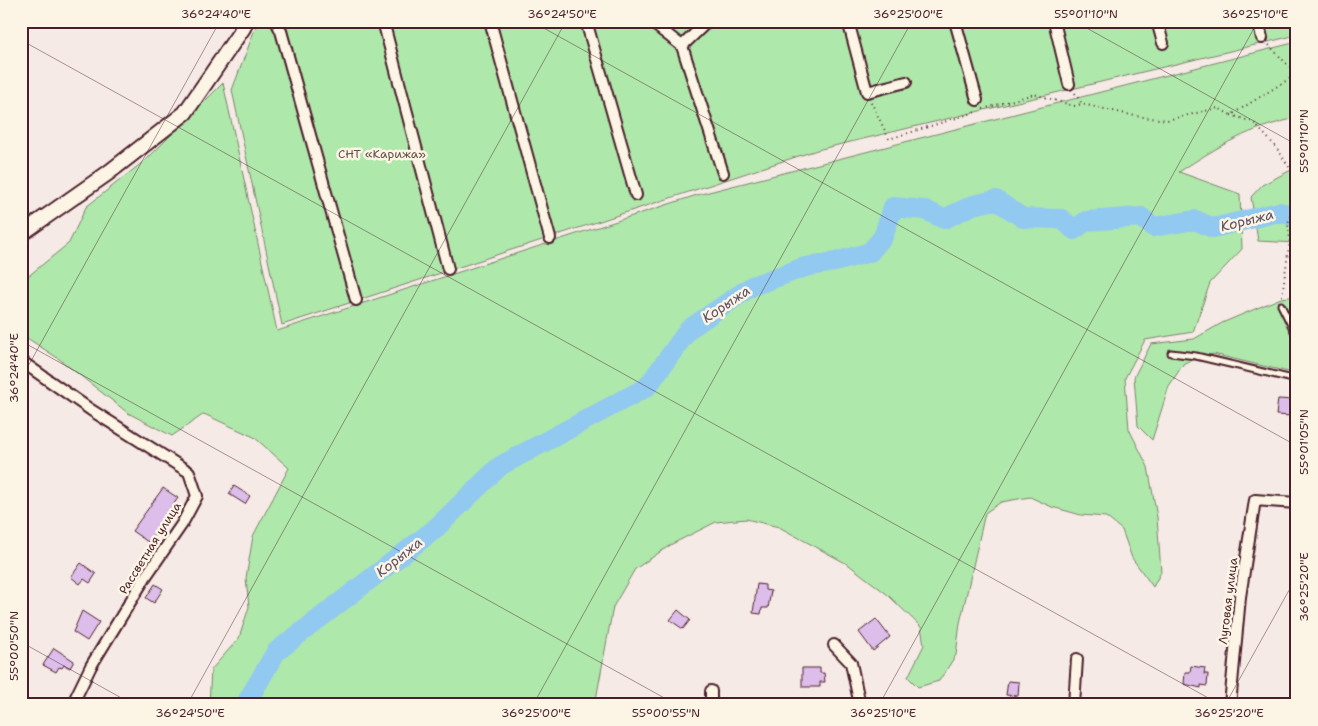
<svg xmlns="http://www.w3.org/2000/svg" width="1318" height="726" viewBox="0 0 1318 726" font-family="'Shantell Sans',sans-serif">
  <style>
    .green { fill: #afe8ab; stroke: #7c846b }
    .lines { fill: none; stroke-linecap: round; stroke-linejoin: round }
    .river { stroke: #92c9f0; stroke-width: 20 }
    .building { fill: #ddbeeb; stroke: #4a1f2b }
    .lane-casing { stroke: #4a1f2b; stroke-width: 9 }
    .street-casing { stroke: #4a1f2b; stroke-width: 14 }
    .secondary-casing { stroke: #4a1f2b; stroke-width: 18 }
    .path { stroke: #4a1f2b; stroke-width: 2; stroke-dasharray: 1 4; stroke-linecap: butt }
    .lane { stroke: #fcf5e5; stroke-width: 5 }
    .street { stroke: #fcf5e5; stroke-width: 10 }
    .secondary { stroke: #fcf5e5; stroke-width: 14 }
    .ticks { fill: none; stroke: #4a1f2b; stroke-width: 1; stroke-opacity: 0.45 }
    .labels { text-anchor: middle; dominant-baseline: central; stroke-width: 5; stroke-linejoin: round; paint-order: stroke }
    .park-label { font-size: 12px; fill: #63514b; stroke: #fcf5e5 }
    .street-label { font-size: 12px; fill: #4a1f2b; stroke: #fcf5e5 }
    .water-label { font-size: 14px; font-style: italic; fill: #605266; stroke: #fcf5e5 }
    .neatline { fill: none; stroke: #4a1f2b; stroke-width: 2 }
    .ticks-label { font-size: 12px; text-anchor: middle; fill: #4a1f2b }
  </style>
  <rect width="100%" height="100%" fill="#f6eae6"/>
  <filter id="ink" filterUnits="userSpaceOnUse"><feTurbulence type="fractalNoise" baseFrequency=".02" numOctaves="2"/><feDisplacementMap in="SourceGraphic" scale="10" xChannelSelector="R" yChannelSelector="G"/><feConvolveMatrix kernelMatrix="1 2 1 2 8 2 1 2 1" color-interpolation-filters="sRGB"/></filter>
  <g filter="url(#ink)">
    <path class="green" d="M258 21H1297V35L817 150 282 325 232 90Z
      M1297 42V118C1249 128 1220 145 1179 172L1240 194 1242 249 1210 283 1193 332 1145 340 1125 378 1129 429 1148 467 1157 517 1161 572 1153 587 1132 558 1122 530 1106 517 1081 515 1052 507 1030 497 1001 502 985 513 960 623 956 655 939 681 918 687 908 677 924 645 921 627 888 595 849 565 779 527 746 519 716 522 672 544 635 569 613 607 595 705H209L211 670 239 638 249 607 246 578 253 536 289 468 254 437 204 414 172 436 128 413 59 359 21 334V282L69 243 86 207 148 158 223 83 277 331 697 195Z
      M1297 167V243L1258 241 1251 197 1262 185Z
      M1297 296V374L1213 354 1184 363 1169 386 1152 440 1138 426 1134 377 1151 344 1194 339 1222 323 1281 298Z"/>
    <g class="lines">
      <path class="river" d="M245 705 276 652 435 529 500 466 647 387 689 329 752 286 805 267 835 262 870 252 883 237 893 207 925 210 944 219 973 205 996 200 1023 218 1062 219 1074 230 1086 221 1141 217 1153 227 1195 220 1213 228 1279 212 1297 217"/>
    </g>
    <path class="building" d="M1278 399 1294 400 1292 416 1276 415Z
      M234 486 250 496 245 504 229 494Z
      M163 488 178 498 159 525 162 527 148 542 132 531Z
      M81 563 96 574 90 583 84 579 80 584 71 577Z
      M155 584 163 589 154 603 146 598Z
      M757 584 765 585V590L771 591 768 608H762L761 614 753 613Z
      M678 610 690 620 683 629 670 620Z
      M82 611 99 622 87 641 73 632Z
      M876 619 890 637 873 651 859 632Z
      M54 648 74 661 70 668 64 665 62 668 59 667 56 672 43 665Z
      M1191 666 1205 668 1204 674H1208L1207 686 1201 685V688L1184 684 1185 672H1190Z
      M802 668H820V673H824L825 682H820V687H802Z
      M1008 681 1019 682 1018 696 1006 695Z"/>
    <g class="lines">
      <g class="lane-casing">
        <path id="lane" d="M1281 305 1297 337
          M1171 353 1196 356 1297 380"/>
      </g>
      <g class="street-casing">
        <path id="street" d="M276 21 281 31 356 300
          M383 21 448 269
          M490 21 550 238
          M586 21 636 195
          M650 21 682 46 723 173
          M848 21 867 92 906 82
          M955 21 977 100
          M1054 21 1069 84
          M1157 21 1163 43
          M1258 21 1262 38
          M682 46 708 21
          M21 361 91 410 189 472 197 496 182 524 146 576 91 666 72 705
          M834 645 851 663 860 705
          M711 691V705
          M1074 705 1077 659
          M1230 705 1240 597 1255 500 1297 503"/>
      </g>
      <g class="secondary-casing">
        <path id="secondary" d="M21 234 108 173 185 113 243 28 246 21"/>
      </g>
      <path class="path" d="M1269 45 1296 74
        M1075 93 1082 104 1135 116 1167 120 1218 108 1231 115 1297 74
        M871 102 889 139 976 112
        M983 109 1034 94 1074 106 1082 104
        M1231 115 1253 122 1276 147 1297 179
        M1282 296 1290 239 1288 224 1297 191"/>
      <use href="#lane" class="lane"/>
      <use href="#street" class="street"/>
      <use href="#secondary" class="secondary"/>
    </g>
  </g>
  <path class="ticks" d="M531 21 1297 446M1074 21 1297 145M21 40 1221 705M21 341 677 705M21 379 220 21M21 642 134 705M187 705 566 21M533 705 912 21M879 705 1258 21M1225 705 1297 576"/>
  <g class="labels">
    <g class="park-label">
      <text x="382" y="154">СНТ «Карижа»</text>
    </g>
    <g class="street-label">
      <text transform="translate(150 548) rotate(-58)">Рассветная улица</text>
      <text transform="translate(1228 601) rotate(-83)">Луговая улица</text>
    </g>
    <g class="water-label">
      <text transform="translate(1247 220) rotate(-14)">Корыжа</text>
      <text transform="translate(726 304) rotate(-34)">Корыжа</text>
      <text transform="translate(399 557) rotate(-38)">Корыжа</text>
    </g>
  </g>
  <rect width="1318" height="726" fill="none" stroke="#fcf5e5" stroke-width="55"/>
  <rect x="28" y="28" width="1262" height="670" class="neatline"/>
  <g class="ticks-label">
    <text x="216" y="18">36°24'40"E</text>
    <text x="562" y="18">36°24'50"E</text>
    <text x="908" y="18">36°25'00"E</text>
    <text x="1086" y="18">55°01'10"N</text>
    <text x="1255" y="18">36°25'10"E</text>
    <text transform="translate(1304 141) rotate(-90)" y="4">55°01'10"N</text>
    <text transform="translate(14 368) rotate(-90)" y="4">36°24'40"E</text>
    <text transform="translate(1304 442) rotate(-90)" y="4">55°01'05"N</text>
    <text transform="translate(1304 587) rotate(-90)" y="4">36°25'20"E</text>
    <text transform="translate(14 646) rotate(-90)" y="4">55°00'50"N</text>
    <text x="190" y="717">36°24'50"E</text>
    <text x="536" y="717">36°25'00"E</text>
    <text x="666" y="717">55°00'55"N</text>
    <text x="883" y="717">36°25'10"E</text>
    <text x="1229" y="717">36°25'20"E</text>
  </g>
</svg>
